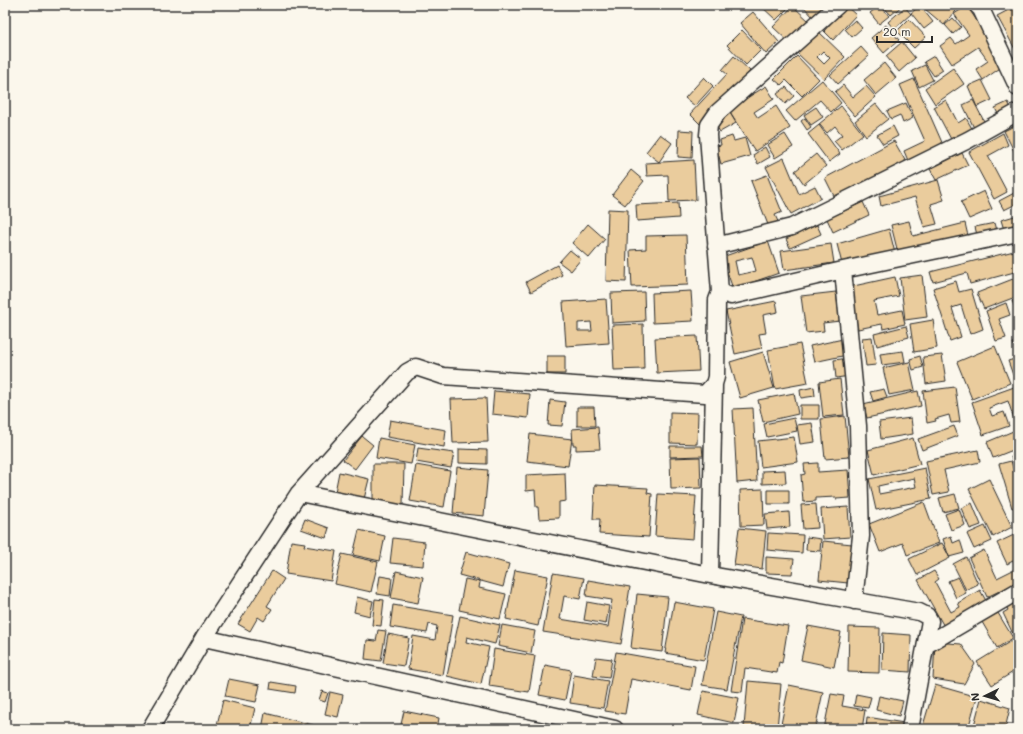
<svg xmlns="http://www.w3.org/2000/svg" width="1023" height="734" viewBox="0 0 1023 734" font-family="Mali,sans-serif">
  <style>
    .building { fill: #eacc9d; stroke: #2b2b2b; fill-rule: evenodd }
    .lines { fill: none; stroke-linecap: round; stroke-linejoin: round }
    .street-casing { stroke: #2b2b2b; stroke-width: 19 }
    .street { stroke: #fbf7ec; stroke-width: 16 }
  </style>
  <rect width="100%" height="100%" fill="#fbf7ec"/>
  <filter id="ink" filterUnits="userSpaceOnUse"><feTurbulence type="fractalNoise" baseFrequency=".025" numOctaves="2"/><feDisplacementMap in="SourceGraphic" scale="8" xChannelSelector="R" yChannelSelector="G"/><feConvolveMatrix kernelMatrix="1 2 1 2 8 2 1 2 1" color-interpolation-filters="sRGB"/></filter>
  <g filter="url(#ink)">
    <path class="building" d="M760 5H791L776 20Z
      M805 5H825L813 17 803 6Z
      M880 5 889 16 879 24 870 13Z
      M882 5H903L891 15Z
      M928 5H961L944 25 925 9Z
      M1018 5V50L1016 51 997 16Z
      M793 6 810 22 790 43 773 27Z
      M846 6 856 15 833 40 824 31Z
      M920 6 933 22 924 29 911 13Z
      M967 6 1006 64 983 80 976 69 988 61 978 47 952 64 940 46 951 38 956 44 969 35 954 14Z
      M905 7 911 14 894 29 888 22Z
      M753 12 779 42 766 54 740 23Z
      M953 18 961 27 953 34 945 25Z
      M909 19 926 37 914 48 897 31Z
      M855 20 862 28 852 37 845 29Z
      M886 25 899 40 884 53 871 38Z
      M742 30 761 50 746 65 727 45Z
      M818 31 845 57 824 79 797 53ZM823 51 830 58 824 64 817 57Z
      M902 42 915 58 899 72 886 56Z
      M861 47 869 56 838 84 830 75Z
      M734 56 750 71 701 125 690 114 727 74 722 70Z
      M797 56 819 79 802 96 786 80 781 85 774 79Z
      M934 56 943 70 934 76 924 62Z
      M884 63 896 78 876 95 864 80Z
      M925 65 933 80 919 87 912 71Z
      M953 68 964 84 935 104 925 88Z
      M704 77 713 86 695 106 685 98Z
      M914 79 944 147 909 163 904 151 925 141 900 85Z
      M822 80 841 103 831 112 820 100 795 121 786 111Z
      M982 80 992 100 977 107 968 86Z
      M843 85 853 97 866 86 876 97 855 116 835 92Z
      M766 86 774 99 754 112 758 118 776 106 790 128 755 151 728 110Z
      M786 87 794 96 785 104 777 94Z
      M946 100 958 123 966 118 974 132 953 143 934 107Z
      M973 100 986 125 975 130 963 105Z
      M1008 102 1013 112 1000 118 995 108Z
      M906 103 913 118 903 123 900 115 891 119 887 111Z
      M876 104 888 119 866 136 855 121Z
      M841 106 863 134 842 150 834 141 842 135 835 126 827 133 819 124Z
      M816 107 823 117 811 125 804 115Z
      M729 111 736 123 720 132 713 120Z
      M805 118 811 127 807 130 801 121Z
      M1018 124V154L1016 155 1004 131Z
      M819 125 840 154 829 162 808 134Z
      M893 126 898 136 883 144 877 135Z
      M679 130 693 131 692 158 678 157Z
      M1003 133 1008 145 988 156 1007 192 994 199 969 152Z
      M660 134 672 143 659 162 646 152Z
      M785 134 793 147 775 158 767 145Z
      M732 136 734 141 745 138 750 156 721 164 716 146 721 145 720 140Z
      M894 141 906 162 836 200 825 178Z
      M765 147 770 157 758 164 753 155Z
      M962 153 968 165 936 180 930 169Z
      M816 154 826 166 804 184 795 171Z
      M784 158 799 194 815 186 821 198 791 214 766 167Z
      M694 160 696 200 669 201 668 175 647 176 646 163Z
      M631 170 644 181 625 205 612 195Z
      M767 175 782 212 775 215 780 226 770 230 751 181Z
      M938 180 944 200 931 204 937 224 924 227 915 197 881 206 879 196Z
      M984 191 992 209 969 219 961 202Z
      M1018 191V203L1004 210 999 201Z
      M863 202 869 215 833 232 827 219Z
      M678 203 679 218 637 221 636 205Z
      M608 209 628 210 626 282 606 281Z
      M1018 215V229L1005 233 1001 220Z
      M909 221 913 236 965 223 968 236 898 253 891 225Z
      M995 223 998 234 978 239 975 227Z
      M588 224 605 239 589 258 572 243Z
      M817 225 821 234 790 248 786 239Z
      M889 229 895 253 843 268 837 244Z
      M686 235 688 285 632 287 630 250 646 249V236Z
      M768 241 779 273 733 289 722 257ZM752 257 756 271 738 275 735 261Z
      M831 244 834 263 784 270 781 251Z
      M570 250 581 259 571 271 559 262Z
      M1014 251 1018 271 970 284 967 273 933 282 930 272Z
      M557 265 562 275 531 292 526 282Z
      M922 275 927 317 905 320 900 278Z
      M895 277 899 296 874 301 877 315 902 310 905 324 883 329 882 324 858 329 849 287Z
      M1018 277V296L984 309 977 293Z
      M956 281 959 292 971 289 983 329 970 334 961 305 952 308 961 337 950 341 933 288Z
      M691 291 693 321 653 323 652 293Z
      M644 292 645 321 612 323 611 293Z
      M836 292 840 321 823 323 824 331 806 333 801 296Z
      M1018 298V314L1012 301Z
      M606 299 609 343 566 346 563 302ZM591 322 592 331H578V323Z
      M776 301 778 312 763 315 766 333 759 334 762 348 735 354 726 311Z
      M1006 303 1010 315 999 319 1006 338 996 341 986 311Z
      M933 320 937 348 914 352 910 324Z
      M643 324 644 369 614 370 612 325Z
      M906 326 909 337 877 346 874 334Z
      M697 336 699 371 657 373 655 338Z
      M872 337 876 365 866 366 862 338Z
      M843 339 847 355 814 362 810 346Z
      M1018 340V356L1013 343Z
      M800 344 808 383 775 389 768 350Z
      M995 346 1010 383 972 399 957 362Z
      M903 351 905 362 882 365 880 354Z
      M763 352 774 388 740 398 730 362Z
      M942 355 946 381 926 384 923 357Z
      M547 356H565V374H547Z
      M920 356 923 367 913 370 910 359Z
      M848 358 850 376 836 378 834 360Z
      M1018 358V373L1013 375 1008 361Z
      M909 362 915 390 889 395 883 368Z
      M840 379 844 415 823 417 819 382Z
      M1017 386 1018 425H1016L1008 401 989 408 992 416 1004 412 1009 426 983 435 972 402Z
      M814 387 815 396 801 398 800 390Z
      M955 387 960 422 951 423 949 415 935 419 936 421 927 423 923 391Z
      M884 389 887 397 873 401 870 392Z
      M494 391 530 394 528 418 492 414Z
      M918 391 921 406 867 418 863 404Z
      M794 393 798 414 763 422 758 400Z
      M486 398 488 442 453 443 451 399Z
      M550 400 565 402 562 426 548 425Z
      M800 405H819V419H800Z
      M577 407H594L595 426H577Z
      M753 408 757 481 737 483 733 409Z
      M670 412 698 413 697 444 670 443Z
      M845 416 849 457 825 459 821 419Z
      M794 418 797 431 767 437 764 424Z
      M911 418 913 434 881 439 879 422Z
      M390 420 446 430 444 447 387 437Z
      M812 423 815 442 800 444 797 425Z
      M954 426 958 436 922 450 918 439Z
      M598 427 600 449 576 450V445H573L572 429Z
      M1018 429V448L993 458 987 442Z
      M530 434 572 439 568 466 527 461Z
      M362 436 373 445 355 469 343 460Z
      M794 437 798 462 761 467 758 441Z
      M379 438 415 445 411 464 376 458Z
      M913 438 920 464 874 475 868 450Z
      M670 446H702L703 456 670 457Z
      M418 448 454 453 451 468 416 462Z
      M459 449 487 450V464L459 463Z
      M978 450 980 462 944 470 949 492 933 495 926 461Z
      M1018 454V470L1016 471 1011 457Z
      M700 457 701 488 671 489 670 458Z
      M1011 461 1015 475 1018 474V506L1012 508 999 464Z
      M818 463V472L848 470 850 498 836 499V497L816 498V501L803 502 801 475 805 474 804 464Z
      M373 464H404L403 505H373Z
      M416 465 450 471 444 507 410 501Z
      M457 467 488 470 484 516 453 513Z
      M925 468 931 499 876 510 869 479ZM914 478 916 487 879 494 878 486Z
      M785 470 786 483 762 484V471Z
      M339 472 369 479 363 503 334 497Z
      M565 473 566 501 559 502V518L539 519 538 507H536L535 490 526 491V475Z
      M989 479 1012 527 993 537 969 489Z
      M595 485 648 488 647 493 652 494 649 537 599 534 600 519H593Z
      M763 489 764 525 741 526 740 490Z
      M768 490H789V504H768Z
      M658 494 696 496 693 539 655 536Z
      M955 494 959 508 943 512 939 498Z
      M924 502 939 543 907 555 903 543 880 552 869 524Z
      M972 503 981 525 970 529 961 508Z
      M816 504 818 528 803 529 801 505Z
      M848 507 850 537 823 539 821 509Z
      M959 509 965 525 951 530 945 514Z
      M789 512 790 527 767 529 765 514Z
      M305 519 329 528 326 538 301 529Z
      M985 526 992 541 974 549 967 534Z
      M739 528 766 531 762 569 734 565Z
      M359 530 385 536 380 561 353 555Z
      M768 533 803 535 802 553 767 550Z
      M1016 534 1018 539V582L987 597 969 558 984 550 997 578 1017 568 1013 561 1007 564 997 543Z
      M951 536 953 543 960 540 964 553 949 557 943 539Z
      M807 537 821 539 820 551 806 550Z
      M393 538 425 542 423 566 390 563Z
      M291 541 305 543 304 546 336 551 331 581 286 574Z
      M823 541 852 544 848 583 819 580Z
      M942 543 950 558 917 575 909 559Z
      M466 552 509 564 503 587 459 575Z
      M342 554 378 562 371 592 335 584Z
      M766 557 794 559 792 574 766 573Z
      M966 557 978 584 966 590 953 564Z
      M515 570 548 576 538 626 506 619Z
      M272 571 284 579 267 606 272 609 264 621 258 617 250 631 238 624Z
      M396 571 423 577 418 603 391 598Z
      M934 571 939 579 935 582 951 612 960 607 958 603 980 590 989 606 946 630 918 580Z
      M553 573 584 578 580 599 564 596 560 619 608 627 612 600 586 596 588 580 630 587 621 644 543 632Z
      M380 576 392 578 390 596 377 594Z
      M958 577 966 593 956 598 948 581Z
      M465 579 480 582 479 588 506 594 500 619 459 610Z
      M637 594 668 597 662 652 631 648Z
      M1018 596V632L1013 634 1003 613 1008 610 1004 602Z
      M357 597 373 601 370 616 354 612Z
      M375 599 384 600 381 626 372 625Z
      M587 602 609 606 606 624 584 620Z
      M674 602 713 609 704 660 665 653Z
      M393 605 453 615 443 675 408 669 413 636 435 640 437 626 429 624 427 633 390 627Z
      M716 612 741 617 727 689 702 685Z
      M998 613 1013 638 997 648 982 622Z
      M460 616 500 625 495 644 467 637 466 642 489 647 481 684 447 676Z
      M742 619 788 626 782 663 779 662 777 673 745 668 742 692 731 691Z
      M502 625 535 631 531 653 498 646Z
      M808 626 841 632 834 667 801 660Z
      M849 627 880 628 879 673 848 672Z
      M378 630 386 631 381 661 365 659 367 640 376 641Z
      M883 633 911 635 910 672 882 670Z
      M388 634 409 638 404 666 383 663Z
      M1011 641 1018 652V669L992 685 977 662Z
      M935 642 961 644 975 664 964 684 933 679Z
      M494 649 535 656 529 692 489 686Z
      M616 652 695 666 691 690 631 679 625 714 605 711Z
      M596 657 612 659 609 678 593 676Z
      M545 665 571 670 565 700 539 695Z
      M574 675 608 681 603 708 570 703Z
      M229 679 260 685 256 702 225 696Z
      M748 681 781 684 777 729 744 727Z
      M271 682 296 686 295 693 270 689Z
      M789 685 823 692 815 729H780Z
      M935 685 977 697 968 729H922Z
      M322 691 328 693 325 702 319 700Z
      M703 691 739 698 734 723 698 715Z
      M330 692 343 695 338 717 325 714Z
      M831 694 844 696 842 706 865 710 862 729H824Z
      M856 694 871 697 868 708 854 706Z
      M879 696 903 701 899 716 876 710Z
      M981 699 1010 708 1005 729H973Z
      M223 700 255 708 250 729H216Z
      M404 711 439 718 437 729H400Z
      M265 713 313 725 312 729H262Z
      M867 717 904 723 903 729H866Z"/>
    <g class="lines">
      <g class="street-casing">
        <path id="street" d="M977 5 981 9 1018 88
          M716 246 792 227 968 140 1018 112
          M843 270 858 426 861 536 854 601
          M720 292 708 135 709 125 718 112 838 5
          M299 493 710 575 919 612 927 616 930 621 910 729
          M710 575 714 384
          M204 638 615 729
          M926 645 1018 591
          M150 729 204 638 299 493 407 372 416 367 443 376 705 394 714 384 716 377 717 300 720 292 731 296 843 270 1018 233"/>
      </g>
      <use href="#street" class="street"/>
    </g>
  </g>
  <rect width="1023" height="734" fill="none" stroke="#fbf7ec" stroke-width="20"/>
  <rect x="10" y="10" width="1003" height="714" fill="none" stroke="#2b2b2b" stroke-width="1.5" filter="url(#ink)"/>
  <g transform="translate(985 696) rotate(265)" stroke="#fbf7ec" stroke-width="3" paint-order="stroke">
  <path d="M0-3L7 15L0 10L-7 15Z" fill="#2b2b2b"/>
  <text y="-6" font-size="11" font-weight="bold" text-anchor="middle" fill="#2b2b2b">N</text>
  </g>
  <path d="M877 36v6h55v-6" fill="none" stroke="#2b2b2b" stroke-width="2"/>
  <text x="883" y="36" font-size="12" fill="#2b2b2b" stroke="#fbf7ec" stroke-width="3" paint-order="stroke">20 m</text>
</svg>
